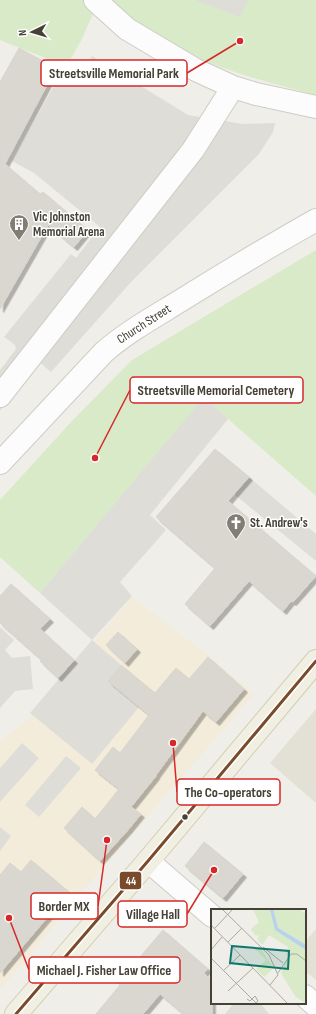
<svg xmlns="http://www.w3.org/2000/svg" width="316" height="1014" viewBox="0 0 316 1014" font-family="'Sofia Sans Condensed',sans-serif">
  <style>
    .residential { fill: #e3e1d5 }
    .commercial { fill: #f3ecda }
    .green { fill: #d8eac8 }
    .parking { fill: #dfddd8 }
    .building { fill: #d9d7d0; stroke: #d8d5ce; filter: url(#shadow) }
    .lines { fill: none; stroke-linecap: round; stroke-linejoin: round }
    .minor-casing { stroke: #ceccc6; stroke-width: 24 }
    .major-casing { stroke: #d2ceb5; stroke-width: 24 }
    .minor { stroke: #fdfcfc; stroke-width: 22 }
    .major { stroke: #f1efe2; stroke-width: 22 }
    .bus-1-casing { stroke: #fff; stroke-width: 6 }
    .bus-1 { stroke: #7a4b2a; stroke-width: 3 }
    .bus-dot { fill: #454135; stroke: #fff; stroke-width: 1.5 }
    .labels { text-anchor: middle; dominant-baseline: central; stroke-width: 3; stroke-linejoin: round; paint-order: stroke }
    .poi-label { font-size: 13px; font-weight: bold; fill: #454135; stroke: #fff; text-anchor: start }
    .street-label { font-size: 13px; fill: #454135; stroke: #fff }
    .inset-road { fill: none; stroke: #aca9a0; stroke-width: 1 }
    .view { fill: #0f766e; fill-opacity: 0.15; stroke: #0f766e; stroke-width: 2 }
    .inset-edge { fill: none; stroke: #454135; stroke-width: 2 }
    .leader { fill: none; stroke: #d62828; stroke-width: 1.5 }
    .callout-dot { fill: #d62828; stroke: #fff; stroke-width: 1.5 }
    .callout { fill: #fff; stroke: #d62828; stroke-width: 1.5 }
    .callout-label { font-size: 14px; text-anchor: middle; font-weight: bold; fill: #454135 }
    .line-badge { stroke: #fff; stroke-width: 1.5 }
    .badge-label { font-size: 11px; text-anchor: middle; font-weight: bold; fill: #fff }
  </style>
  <defs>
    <filter id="shadow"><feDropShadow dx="3.5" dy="3.5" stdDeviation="0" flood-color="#0004"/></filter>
  </defs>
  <rect width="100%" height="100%" fill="#f0eee8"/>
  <path class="residential" d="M316 709V803L270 763Z
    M316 929V980L305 971V942Z"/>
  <path class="commercial" d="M132 597 206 654 254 694 92 880 0 990V741L27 721Z"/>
  <path class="green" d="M0 0H99L82 39 70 60 53 61 0 40Z
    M102 0H316V95C273 84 231 73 191 55 159 41 130 20 102 0Z
    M316 250V496L204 398 40 593 0 557V500L72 421 132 360Z"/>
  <path class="parking" d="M195 0H248L240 17Z
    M92 56 188 115 243 124 275 123 273 132 259 154 131 282 51 372 38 361 0 411V370L16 349 15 345 4 337 71 254 76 258 100 227 34 173 12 161 64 68 81 65 85 67Z
    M204 397 228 419 150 515 166 530 120 582 132 596 92 640 121 665 108 681 139 707 92 764 30 713 92 640 40 593Z
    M249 477 316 534V561L234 494Z
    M0 627 14 640 5 650 12 658 30 656 33 689 15 691 0 708Z
    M22 743 39 758 0 802V768Z
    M66 756 81 768 39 817 25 805Z
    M0 827 11 836 0 851Z
    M234 1003H260L269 1014H225Z"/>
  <path class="building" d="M19 48 56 68 5 164 40 194 43 192 88 230 74 247 48 225 0 309V82Z
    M215 449 249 477 228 501 316 576 293 602 291 601 283 611 249 581 210 626 185 604 215 568 156 517Z
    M11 584 50 619 40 629 74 660 58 678 40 661 42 660 0 623V596Z
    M118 632 137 649 125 663 106 645Z
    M208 657 244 689 216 722 203 711 156 775V776L131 807 141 814 128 830 100 861 64 828 82 807 95 819 119 789 95 770 113 747 120 753 149 715 108 681 121 665 155 693 176 668 189 679Z
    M204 842 243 874 223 898 185 866Z
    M31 860 69 892 0 973V875L10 863 21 872Z
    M163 930 208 969 204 973 212 981V1014H184L160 994 143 1014H96L120 985 118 983Z"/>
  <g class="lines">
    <g class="minor-casing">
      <path id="minor" d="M95 0 127 29 196 70 233 87 256 94 316 107
        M0 396 193 150 233 87
        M0 463 104 352C127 332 154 317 180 301 225 273 270 246 316 220
        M148 861 212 916
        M305 996 316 1006"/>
    </g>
    <g class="major-casing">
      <path id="major" d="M16 1014 148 861 316 661"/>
    </g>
    <use href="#minor" class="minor"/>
    <use href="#major" class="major"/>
    <g class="bus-1-casing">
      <path id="bus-1" d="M16 1014 148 861 316 661"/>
    </g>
    <use href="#bus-1" class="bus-1"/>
  </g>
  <defs>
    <g id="building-pin" transform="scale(1)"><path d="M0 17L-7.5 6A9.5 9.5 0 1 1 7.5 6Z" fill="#817e74" stroke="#fff"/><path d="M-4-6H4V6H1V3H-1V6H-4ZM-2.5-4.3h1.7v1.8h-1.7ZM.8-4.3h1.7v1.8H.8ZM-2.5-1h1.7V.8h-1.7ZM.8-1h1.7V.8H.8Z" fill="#fff"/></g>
    <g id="church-pin" transform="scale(1)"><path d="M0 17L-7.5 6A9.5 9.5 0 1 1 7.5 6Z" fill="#817e74" stroke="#fff"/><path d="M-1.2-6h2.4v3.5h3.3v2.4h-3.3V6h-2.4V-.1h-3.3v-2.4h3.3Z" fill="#fff"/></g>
  </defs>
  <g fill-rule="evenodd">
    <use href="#building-pin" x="19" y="224"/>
    <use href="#church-pin" x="236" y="523"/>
  </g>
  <circle class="bus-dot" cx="185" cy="817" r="3.5"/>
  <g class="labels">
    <g class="poi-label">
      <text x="33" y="217">Vic Johnston<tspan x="33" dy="15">Memorial Arena</tspan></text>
      <text x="250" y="523">St. Andrew's</text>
    </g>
    <g class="street-label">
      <text transform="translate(144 324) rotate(-33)">Church Street</text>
    </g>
  </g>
  <g transform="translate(211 909)">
    <rect width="95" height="95" fill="#f0eee8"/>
    <path d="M42 0H75L89 1 95 5V95L84 87 70 64 78 47 75 45 77 38 58 26 51 36 46 30 49 26 45 27 40 20 48 13ZM48 37 63 59 53 68 45 60 55 51 45 41Z" fill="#d8eac8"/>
    <path d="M59 0H62L67 19 95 36V41L64 21Z" fill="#b8d1ee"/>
    <path class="inset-road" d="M11 0 58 46 67 66 59 76M0 16 77 95M3 20 22 0M17 33 31 19M52 38 72 54M0 41 11 28M0 49 46 95M12 62 29 46M67 64 80 45H86L95 52M17 82 42 59M36 90 39 92 44 87 47 92 45 94"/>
    <path class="view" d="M21 37 78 42 77 60 19 54Z"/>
    <rect width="95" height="95" class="inset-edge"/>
  </g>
  <path class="leader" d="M240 41L187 73M95 458L130 390M173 743L177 792M107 840L98 906M214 870L187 914M9 918L29 970"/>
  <g class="callout-dot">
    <circle cx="240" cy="41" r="4"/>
    <circle cx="95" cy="458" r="4"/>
    <circle cx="173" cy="743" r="4"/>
    <circle cx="107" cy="840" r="4"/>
    <circle cx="214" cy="870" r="4"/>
    <circle cx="9" cy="918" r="4"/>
  </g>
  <g class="callout">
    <rect x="41" y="60" width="146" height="26" rx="4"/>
    <rect x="130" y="377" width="173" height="26" rx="4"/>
    <rect x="177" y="779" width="103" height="26" rx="4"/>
    <rect x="31" y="893" width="67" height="26" rx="4"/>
    <rect x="118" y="901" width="69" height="26" rx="4"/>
    <rect x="29" y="957" width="151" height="26" rx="4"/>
  </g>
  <g class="callout-label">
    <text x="114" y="78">Streetsville Memorial Park</text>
    <text x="216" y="395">Streetsville Memorial Cemetery</text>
    <text x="228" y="797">The Co-operators</text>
    <text x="64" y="911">Border MX</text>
    <text x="153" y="919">Village Hall</text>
    <text x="104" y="975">Michael J. Fisher Law Office</text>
  </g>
  <rect class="line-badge" x="119" y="871" width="23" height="19" rx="4" fill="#7a4b2a"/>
  <g class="badge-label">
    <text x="131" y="885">44</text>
  </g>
  <g transform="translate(32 32) rotate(265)" stroke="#ffffff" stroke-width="3" paint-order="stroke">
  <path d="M0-3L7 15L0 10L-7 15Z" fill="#454135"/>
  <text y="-6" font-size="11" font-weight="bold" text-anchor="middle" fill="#454135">N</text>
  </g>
</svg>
